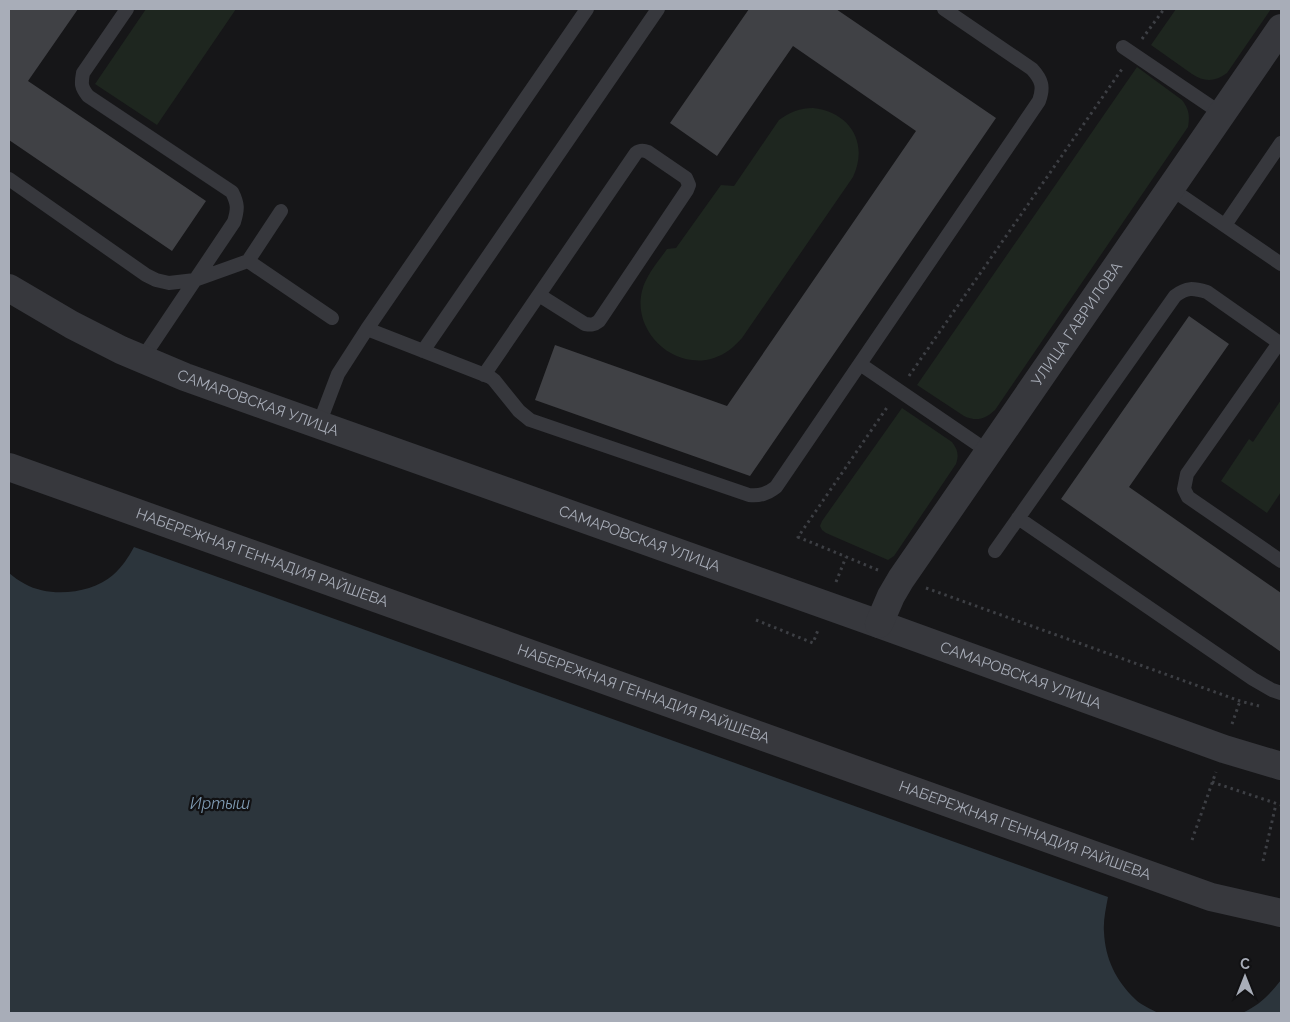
<svg xmlns="http://www.w3.org/2000/svg" width="1290" height="1022" viewBox="0 0 1290 1022" font-family="Raleway,sans-serif">
  <style>
    .green { fill: #1e261f }
    .water { fill: #2c353c }
    .building { fill: #404145 }
    .lines { fill: none; stroke-linecap: round; stroke-linejoin: round }
    .path { stroke: #3d3f44; stroke-width: 3; stroke-dasharray: 2.5 4; stroke-linecap: butt }
    .lane { stroke: #37383d; stroke-width: 14 }
    .street { stroke: #37383d; stroke-width: 28 }
    .labels { text-anchor: middle; dominant-baseline: central; stroke-width: 4.5; stroke-linejoin: round; paint-order: stroke }
    .street-label { font-size: 15px; fill: #a8adb8; stroke: #111113 }
    .water-label { font-size: 16px; font-style: italic; fill: #7f9bb3; stroke: #111113 }
  </style>
  <rect width="100%" height="100%" fill="#161618"/>
  <path class="green" d="M146 9H236L157 125 95 84Z
    M1176 9H1271L1227 73C1215 82 1204 82 1192 74L1151 45Z
    M1137 67 1182 100C1189 109 1190 116 1188 127L995 410C985 419 977 422 964 416L917 385Z
    M813 108C850 112 869 143 853 177L742 338C734 347 726 354 714 358 674 371 632 332 642 291 646 275 658 262 667 249L676 248 721 185 734 186 779 120C790 112 800 108 813 108Z
    M1281 400V492L1267 513 1221 481 1249 439 1253 442Z
    M902 408 952 442C958 450 959 455 956 464L894 556 888 560 826 533 822 530 820 526 822 521Z"/>
  <path class="water" d="M134 547 1108 897C1106 908 1103 921 1104 932 1105 958 1116 981 1135 999 1141 1005 1151 1009 1158 1013H9V573C14 577 19 581 25 584 50 598 91 594 113 575 122 567 128 558 134 547Z
    M1281 980V1013H1242C1259 1006 1270 994 1281 980Z"/>
  <path class="building" d="M9 9H78L28 81 206 201 172 251 9 140Z
    M749 9H836L996 118 750 476 535 400 555 345 727 406 916 131 793 46 717 156 670 123Z
    M1189 316 1229 344 1129 487 1281 593V652L1061 499Z"/>
  <g class="lines">
    <path class="path" d="M1142 39 1164 9
      M909 376 1122 69
      M878 570 798 537 888 406
      M836 582 846 557
      M926 588 1240 701 1259 706
      M756 620 813 643 818 630
      M1232 724 1240 701
      M1212 782 1281 805
      M1192 840 1216 772
      M1263 861 1276 804"/>
    <path class="lane" d="M127 9 83 73C81 84 81 87 88 96L232 192C238 204 238 209 234 222L142 359
      M1123 47 1222 114
      M9 179 146 275 156 280 169 283 195 280 248 261 281 211
      M1170 188 1281 264
      M1225 225 1281 143
      M248 261 332 318
      M367 329 490 377 494 380 519 411 530 420 749 495C760 496 767 494 776 487L1039 101C1044 87 1042 80 1032 69L944 9
      M1279 343 1187 474 1184 489 1188 497 1281 561
      M423 351 658 9
      M860 364 989 452
      M484 375 636 153C640 150 643 150 648 152L686 178 689 185 687 190 599 321C594 325 591 325 585 324L539 295
      M319 424 338 374 367 329 587 9
      M1018 518 1253 679 1272 690 1281 693
      M995 551 1175 296C1187 287 1193 288 1207 292L1281 344"/>
    <g class="street">
      <path id="s1" d="M9 288 72 325 121 350 185 377 879 624 1224 749 1281 766"/>
      <path id="s2" d="M9 467 1211 897 1281 913"/>
      <path id="s3" d="M879 624 891 596 901 579 1281 28"/>
    </g>
  </g>
  <g class="labels">
    <g class="street-label">
      <text stroke="none"><textPath href="#s3" startOffset="360">УЛИЦА ГАВРИЛОВА</textPath></text>
      <text stroke="none"><textPath href="#s1" startOffset="275">САМАРОВСКАЯ УЛИЦА</textPath></text>
      <text stroke="none"><textPath href="#s1" startOffset="680">САМАРОВСКАЯ УЛИЦА</textPath></text>
      <text stroke="none"><textPath href="#s2" startOffset="269">НАБЕРЕЖНАЯ ГЕННАДИЯ РАЙШЕВА</textPath></text>
      <text stroke="none"><textPath href="#s1" startOffset="1085">САМАРОВСКАЯ УЛИЦА</textPath></text>
      <text stroke="none"><textPath href="#s2" startOffset="674">НАБЕРЕЖНАЯ ГЕННАДИЯ РАЙШЕВА</textPath></text>
      <text stroke="none"><textPath href="#s2" startOffset="1079">НАБЕРЕЖНАЯ ГЕННАДИЯ РАЙШЕВА</textPath></text>
    </g>
    <g class="water-label">
      <text x="220" y="803">Иртыш</text>
    </g>
  </g>
  <rect width="1290" height="1022" fill="none" stroke="#a8adb8" stroke-width="20"/>
  <g transform="translate(1245 977)" stroke="#111113" stroke-width="4" paint-order="stroke">
  <path d="M0-4L9 19L0 12L-9 19Z" fill="#a8adb8"/>
  <text y="-8" font-size="14" font-weight="bold" text-anchor="middle" fill="#a8adb8">С</text>
  </g>
</svg>
